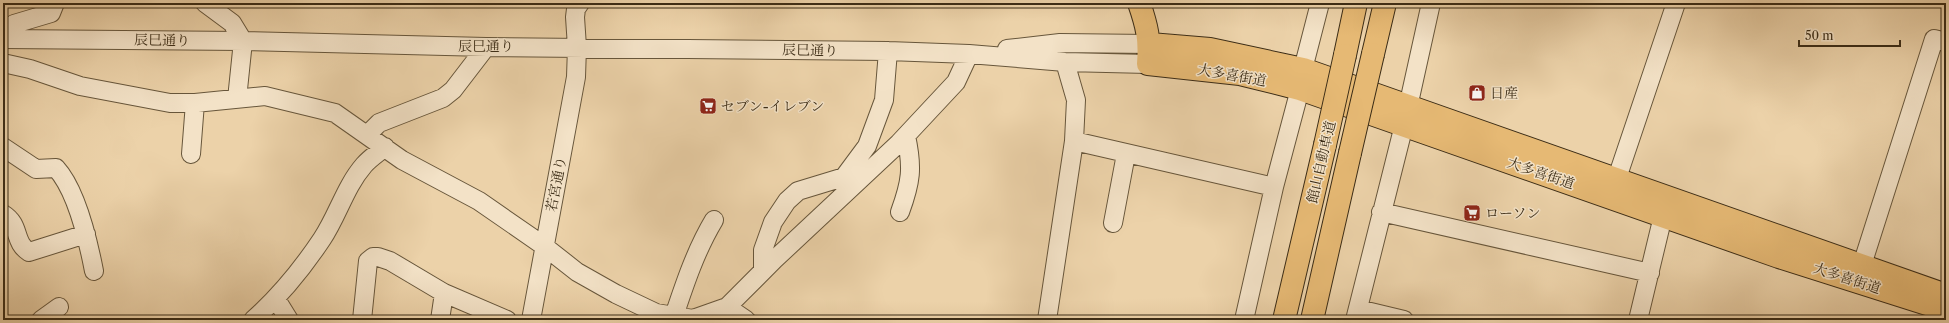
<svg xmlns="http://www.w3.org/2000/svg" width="1949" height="323" viewBox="0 0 1949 323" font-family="'Libre Caslon Text','Noto Serif JP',serif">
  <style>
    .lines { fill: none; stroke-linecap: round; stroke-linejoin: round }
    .minor-casing { stroke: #67563b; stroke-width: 20 }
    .highway-casing { stroke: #3b2c16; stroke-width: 24 }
    .minor { stroke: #f3e2c7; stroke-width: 18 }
    .highway { stroke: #e6b974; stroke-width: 22 }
    .highway-bridge-casing { stroke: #3b2c16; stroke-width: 24; stroke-linecap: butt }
    .highway-bridge { stroke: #e6b974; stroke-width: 22 }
    .labels { text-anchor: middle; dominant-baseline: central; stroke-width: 3; stroke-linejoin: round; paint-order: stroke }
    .street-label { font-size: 14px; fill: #3b2c16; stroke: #f3e2c7 }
    .poi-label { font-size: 14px; fill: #3b2c16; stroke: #f3e2c7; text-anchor: start }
  </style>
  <rect width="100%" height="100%" fill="#ecd2a9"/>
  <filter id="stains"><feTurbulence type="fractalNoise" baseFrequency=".005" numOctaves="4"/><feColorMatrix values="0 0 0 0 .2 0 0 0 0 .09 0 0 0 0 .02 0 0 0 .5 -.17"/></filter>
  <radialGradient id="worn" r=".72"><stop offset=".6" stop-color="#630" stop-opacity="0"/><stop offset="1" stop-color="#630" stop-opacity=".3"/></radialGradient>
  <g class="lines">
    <g class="minor-casing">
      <path id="minor" d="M205 3 232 23 243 41 237 99
        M3 39 243 41 486 47 888 51 969 54 1065 62 1148 64
        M8 39 14 24 51 13 55 3
        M1007 49 1060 43 1150 44
        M3 63 30 69 80 86 170 103H195L265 96 335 113 402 160 479 201 544 246 577 272 616 294 656 313 693 319 727 307 775 259 899 143 956 82 969 54
        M1303 69 1320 3
        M367 135 379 123 443 98 453 90 486 47
        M1074 141 1274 187
        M3 147 36 169 56 168C77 191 88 240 94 271
        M191 154 195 103
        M1617 178 1676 3
        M900 212C911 182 913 168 906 136
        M1381 212 1650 273
        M3 214C21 225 13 242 29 252L86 234
        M1113 223 1126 154
        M1862 265 1934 39 1946 42
        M763 271V250L773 222 787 201 798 191 844 177 867 146 884 100 888 51
        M276 299 289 320
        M727 307 746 320
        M1358 309 1404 320
        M674 316C685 283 696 250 714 220
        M41 320 59 307
        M253 320C280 296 302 269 322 239 338 215 345 187 364 165 370 158 378 153 385 147
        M362 320 368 261 373 257H378L390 261 444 293 507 320
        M440 320 444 293
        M531 320 576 77 577 47 575 17 576 9 580 3
        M1047 320 1074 141 1076 100 1065 62
        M1244 320 1274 187 1300 89
        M1355 320 1404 125 1431 3
        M1638 320 1663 216"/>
    </g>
    <g class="highway-casing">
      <path id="highway" d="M1139 3C1147 26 1150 39 1148 64L1240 74 1300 89 1779 257 1946 310
        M1150 44 1210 49 1303 69 1946 295
        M1373 54 1385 3
        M1345 55 1356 3
        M1284 320 1325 145
        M1312 320 1350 153"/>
    </g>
    <use href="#minor" class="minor"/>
    <use href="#highway" class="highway"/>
    <g class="highway-bridge-casing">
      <path id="highway-bridge" d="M1325 145 1345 55
        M1350 153 1373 54"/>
    </g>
    <use href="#highway-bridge" class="highway-bridge"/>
  </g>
  <defs>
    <g id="shop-square" transform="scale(0.9)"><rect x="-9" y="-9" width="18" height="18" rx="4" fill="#8f2418" stroke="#f3e2c7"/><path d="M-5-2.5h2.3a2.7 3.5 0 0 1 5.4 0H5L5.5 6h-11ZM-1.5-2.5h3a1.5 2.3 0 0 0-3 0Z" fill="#fff"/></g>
    <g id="supermarket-square" transform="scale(0.9)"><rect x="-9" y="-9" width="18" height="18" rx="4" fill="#8f2418" stroke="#f3e2c7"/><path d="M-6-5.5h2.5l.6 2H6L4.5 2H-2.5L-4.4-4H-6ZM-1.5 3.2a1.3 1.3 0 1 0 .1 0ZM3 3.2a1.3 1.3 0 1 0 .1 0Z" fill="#fff"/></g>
  </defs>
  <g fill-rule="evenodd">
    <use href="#shop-square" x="1477" y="93"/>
    <use href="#supermarket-square" x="708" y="106"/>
    <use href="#supermarket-square" x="1472" y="213"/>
  </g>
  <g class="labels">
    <g class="street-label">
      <text transform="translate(162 40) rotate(1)">辰巳通り</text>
      <text x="486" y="46">辰巳通り</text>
      <text transform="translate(810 50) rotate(1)">辰巳通り</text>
      <text transform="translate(1232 75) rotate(10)">大多喜街道</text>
      <text transform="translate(1321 162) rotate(-77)">館山自動車道</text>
      <text transform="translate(1541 173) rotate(19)">大多喜街道</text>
      <text transform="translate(556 184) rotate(-79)">若宮通り</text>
      <text transform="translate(1847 278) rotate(18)">大多喜街道</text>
    </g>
    <g class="poi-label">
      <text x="1490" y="93">日産</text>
      <text x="721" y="106">セブン-イレブン</text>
      <text x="1485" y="213">ローソン</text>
    </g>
  </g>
  <rect width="1949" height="323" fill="none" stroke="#ecd2a9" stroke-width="16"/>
  <rect x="4" y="4" width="1941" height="315" fill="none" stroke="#3b2c16" stroke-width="2"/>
  <rect x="8" y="8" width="1933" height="307" fill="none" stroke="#3b2c16"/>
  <path d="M1799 40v6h101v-6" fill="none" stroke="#3b2c16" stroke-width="2"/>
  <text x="1805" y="40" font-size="12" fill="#3b2c16" stroke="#f3e2c7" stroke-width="3" paint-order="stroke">50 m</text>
  <rect width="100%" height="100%" filter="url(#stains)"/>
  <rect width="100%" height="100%" fill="url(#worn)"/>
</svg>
